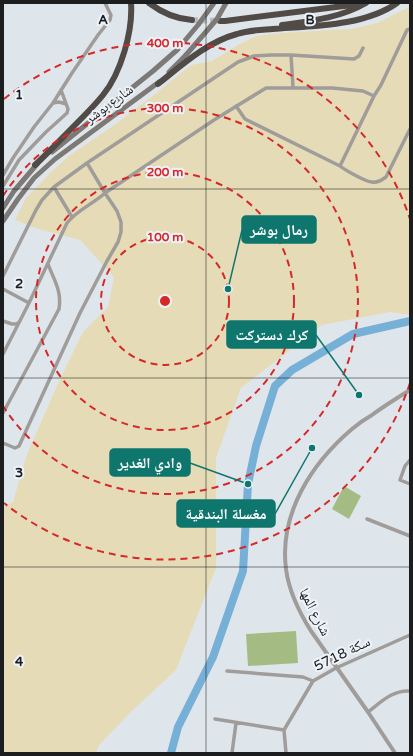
<svg xmlns="http://www.w3.org/2000/svg" width="413" height="756" viewBox="0 0 413 756" font-family="'Varela Round','Noto Naskh Arabic',sans-serif">
  <style>
    .green { fill: #a4bc84 }
    .sand { fill: #e5dcb7 }
    .lines { fill: none; stroke-linecap: round; stroke-linejoin: round }
    .river { stroke: #76b0d7; stroke-width: 8 }
    .motorway-tunnel { stroke: #b8bec2; stroke-width: 6; stroke-dasharray: 6 3; stroke-linecap: butt }
    .minor { stroke: #9f9c9a; stroke-width: 3.5 }
    .tertiary { stroke: #9f9c9a; stroke-width: 4 }
    .secondary { stroke: #7d7976; stroke-width: 5 }
    .motorway { stroke: #514b47; stroke-width: 6 }
    .secondary-bridge { stroke: #7d7976; stroke-width: 5 }
    .grid { fill: none; stroke: #1b1d1f; stroke-width: 1; stroke-opacity: 0.55 }
    .ring { fill: none; stroke: #d62828; stroke-width: 2; stroke-dasharray: 7 5 }
    .labels { text-anchor: middle; dominant-baseline: central; stroke-width: 4; stroke-linejoin: round; paint-order: stroke }
    .street-label { font-size: 14px; fill: #1b1d1f; stroke: #edf3f9 }
    .grid-label { font-size: 13px; text-anchor: middle; font-weight: bold; fill: #1b1d1f; stroke: #edf3f9; stroke-width: 4; stroke-linejoin: round; paint-order: stroke }
    .centre { fill: #d62828; stroke: #edf3f9; stroke-width: 2 }
    .ring-label { font-size: 12px; text-anchor: middle; font-weight: bold; fill: #d62828; stroke: #edf3f9; stroke-width: 4; stroke-linejoin: round; paint-order: stroke }
    .leader { fill: none; stroke: #0f766e; stroke-width: 1.5 }
    .callout-dot { fill: #0f766e; stroke: #edf3f9; stroke-width: 1.5 }
    .callout { fill: #0f766e; stroke: #0f766e; stroke-width: 1.5 }
    .callout-label { font-size: 15px; text-anchor: middle; font-weight: bold; fill: #fff }
  </style>
  <rect width="100%" height="100%" fill="#dfe6eb"/>
  <path class="green" d="M344 486 361 496 349 519 332 509Z
    M296 631 298 663 248 666 246 634Z"/>
  <path class="sand" d="M410 4V315L390 312 322 325 241 388 216 458V568L176 670 132 711 99 745 96 753H3V507L13 502 27 454 60 379 83 332 108 307 114 277 80 240 35 228 15 220 26 198 49 174 70 155 110 128 150 98 191 65 212 61 236 46 256 36 280 33 351 29 377 23 407 8Z"/>
  <g class="lines">
    <path class="river" d="M171 753 178 727 213 657 243 571 248 484 256 446 275 386 292 370 353 334 410 321"/>
    <path class="motorway-tunnel" d="M192 20 220 21"/>
    <path class="minor" d="M291 55 293 87
      M374 96 340 166C345 170 366 182 372 182 377 183 382 180 386 177L410 129
      M53 103 59 102 66 104
      M236 106 245 119 340 166
      M87 163 105 193 214 120 266 88H332L363 91 374 96 381 85 407 30 410 29
      M3 175 13 158 34 127 53 103 72 73 98 35 110 20 111 15 105 3
      M3 186 19 160 46 132 67 113 68 109 61 90
      M54 187 72 217
      M3 276 36 210 42 200 54 187 87 163 238 62 254 56 271 55H291L354 59 359 56 363 48
      M3 289 29 303
      M3 321 12 324H17L19 322
      M3 354 29 303 67 223C77 210 93 204 105 193L117 211 121 222V232L118 242 107 261 80 313 19 446 15 448 3 443
      M3 413 59 309C62 291 54 280 48 264
      M410 460 405 466 400 480 410 484
      M367 519 410 536
      M227 671 303 677 313 681
      M368 712C381 702 392 690 410 691
      M215 719 284 730
      M232 753 236 723
      M286 753 284 730 313 681 336 668 410 635"/>
    <path class="tertiary" d="M395 753 368 712 311 631C299 612 289 592 286 569 279 514 311 464 352 429 358 424 365 419 372 415 384 406 397 398 410 390"/>
    <path class="secondary" d="M169 72 186 55
      M52 152 153 71 177 50
      M3 208 14 191 38 163
      M3 221 18 199 34 178 55 159 159 82"/>
    <path class="motorway" d="M149 3C161 12 176 19 192 20
      M220 21H225L360 4
      M282 25C311 21 340 18 366 3
      M158 84C182 65 207 42 237 34 249 30 261 30 273 29 312 26 365 26 397 3
      M35 165C49 152 62 138 76 124 85 115 95 105 103 95 121 73 133 31 131 3"/>
    <path class="secondary-bridge" d="M177 50 198 25 214 3
      M186 55 217 19 226 3"/>
  </g>
  <path class="grid" d="M206 3V753M3 189H410M3 378H410M3 567H410"/>
  <g class="ring">
    <circle cx="165" cy="301" r="64"/>
    <circle cx="165" cy="301" r="129"/>
    <path d="M3 196A193 193 0 1 1 3 406"/>
    <path d="M410 383A258 258 0 0 1 4 503M4 99A258 258 0 0 1 410 219"/>
  </g>
  <g class="labels">
    <g class="street-label">
      <text transform="translate(109 104) rotate(-36)">شارع بوشر</text>
      <text transform="translate(315 612) rotate(63)">شارع المها</text>
      <text transform="translate(342 654) rotate(-26)">سكة 5718</text>
    </g>
  </g>
  <g class="grid-label">
    <text x="103" y="24">A</text>
    <text x="310" y="24">B</text>
    <text x="19" y="99">1</text>
    <text x="19" y="288">2</text>
    <text x="19" y="477">3</text>
    <text x="19" y="666">4</text>
  </g>
  <circle cx="165" cy="301" r="6" class="centre"/>
  <g class="ring-label">
    <text x="165" y="47">400 m</text>
    <text x="165" y="112">300 m</text>
    <text x="165" y="176">200 m</text>
    <text x="165" y="241">100 m</text>
  </g>
  <path class="leader" d="M228 289L242 230M359 395L316 335M248 484L190 463M312 448L275 514"/>
  <g class="callout-dot">
    <circle cx="228" cy="289" r="4"/>
    <circle cx="359" cy="395" r="4"/>
    <circle cx="248" cy="484" r="4"/>
    <circle cx="312" cy="448" r="4"/>
  </g>
  <g class="callout">
    <rect x="242" y="216" width="74" height="27" rx="4"/>
    <rect x="227" y="321" width="89" height="27" rx="4"/>
    <rect x="110" y="449" width="80" height="27" rx="4"/>
    <rect x="177" y="500" width="98" height="27" rx="4"/>
  </g>
  <g class="callout-label">
    <text x="279" y="235">رمال بوشر</text>
    <text x="272" y="340">كرك دستركت</text>
    <text x="150" y="468">وادي الغدير</text>
    <text x="226" y="519">مغسلة البندقية</text>
  </g>
  <rect width="413" height="756" fill="none" stroke="#1b1d1f" stroke-width="8"/>
</svg>
